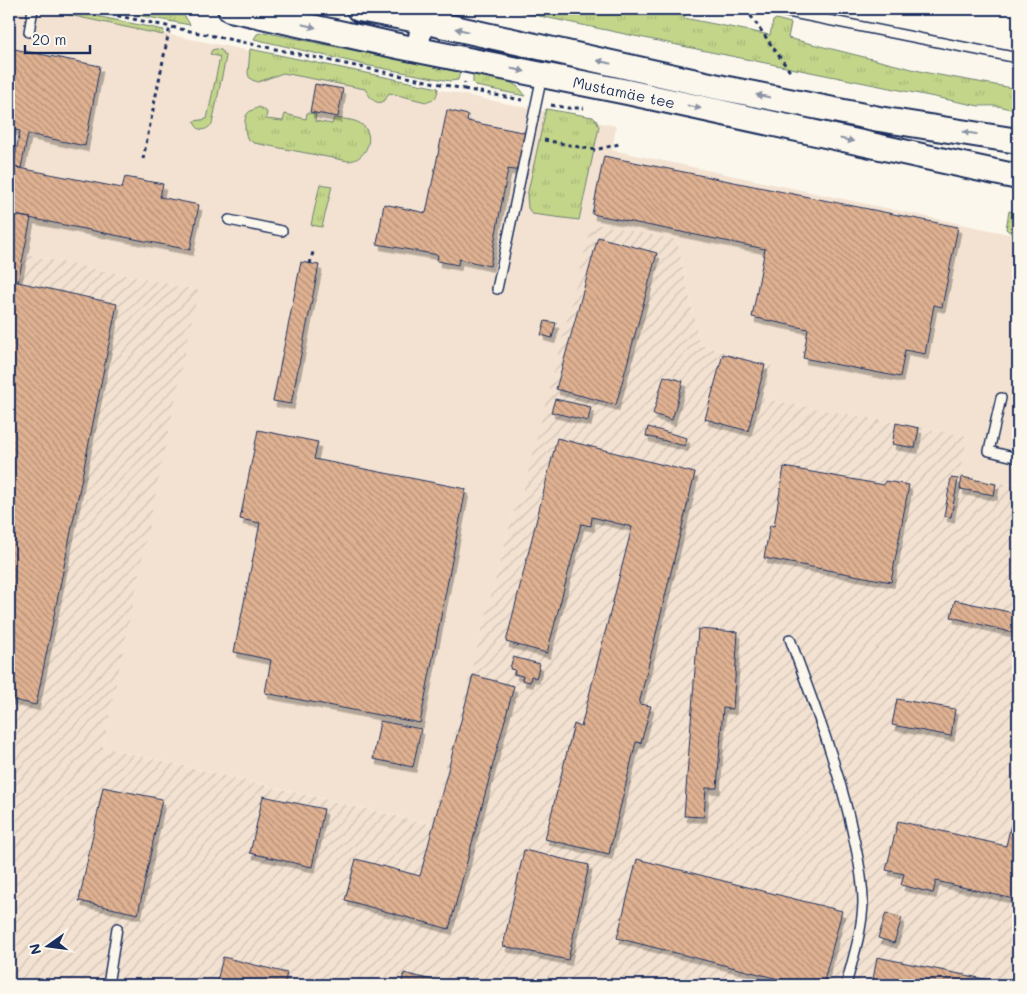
<svg xmlns="http://www.w3.org/2000/svg" width="1027" height="994" viewBox="0 0 1027 994" font-family="Mali,sans-serif">
  <style>
    .built { fill: #f3e2d1 }
    .industrial { fill: url(#industrial-furrows) }
    .grass { fill: url(#grass-tufts); stroke: #6f8274 }
    .building { fill: url(#building-back-hatch); stroke: #1b2f5e; filter: url(#shadow) }
    .lines { fill: none; stroke-linecap: round; stroke-linejoin: round }
    .service-casing { stroke: #1b2f5e; stroke-width: 12 }
    .tertiary-casing { stroke: #1b2f5e; stroke-width: 25 }
    .secondary-casing { stroke: #1b2f5e; stroke-width: 28 }
    .path { stroke: #1b2f5e; stroke-width: 3; stroke-dasharray: 4 4; stroke-linecap: butt }
    .service { stroke: #fbf7ec; stroke-width: 9 }
    .tertiary { stroke: #fbf7ec; stroke-width: 21 }
    .secondary { stroke: #fbf7ec; stroke-width: 24 }
    .oneway { fill: #8b93a5 }
    .labels { text-anchor: middle; dominant-baseline: central; stroke-width: 5; stroke-linejoin: round; paint-order: stroke }
    .street-label { font-size: 15px; fill: #1b2f5e; stroke: #fbf7ec }
  </style>
  <defs>
    <pattern id="industrial-furrows" width="10" height="10" patternUnits="userSpaceOnUse" patternTransform="scale(1.25)"><rect width="10" height="10" fill="#f3e2d1"/><path d="M-1 1l2-2M0 10L10 0M9 11l2-2" fill="none" stroke="#d0c2b6"/></pattern>
    <pattern id="grass-tufts" width="24" height="20" patternUnits="userSpaceOnUse" patternTransform="scale(1.25)"><rect width="24" height="20" fill="#c3d589"/><path d="M3 7l-1-3M5 7V3M7 7l1-3M15 17l-1-3M17 17v-4M19 17l1-3" fill="none" stroke="#a7b779"/></pattern>
    <pattern id="building-back-hatch" width="6" height="6" patternUnits="userSpaceOnUse" patternTransform="scale(1.25)"><rect width="6" height="6" fill="#dfb191"/><path d="M-1 5l2 2M0 0l6 6M5-1l2 2" fill="none" stroke="#b4907a"/></pattern>
    <filter id="shadow"><feDropShadow dx="3" dy="5.5" stdDeviation="0" flood-color="#0004"/></filter>
  </defs>
  <rect width="100%" height="100%" fill="#fbf7ec"/>
  <filter id="ink" filterUnits="userSpaceOnUse"><feTurbulence type="fractalNoise" baseFrequency=".02" numOctaves="2"/><feDisplacementMap in="SourceGraphic" scale="10" xChannelSelector="R" yChannelSelector="G"/><feConvolveMatrix kernelMatrix="1 2 1 2 8 2 1 2 1" color-interpolation-filters="sRGB"/></filter>
  <g filter="url(#ink)">
    <path class="built" d="M9 9H44L616 126 612 150 1018 236V486L960 474 968 436 763 399 772 364 700 345 677 240 520 503 514 510 431 824 103 747 197 290 9 251Z"/>
    <path class="industrial" d="M592 223 677 240 700 345 772 364 764 399 968 436 960 474 1018 486V985H9V251L198 290 103 747 430 824 514 510 520 503Z"/>
    <path class="grass" d="M55 9H62L164 30 163 35 55 12Z
      M105 9C122 9 174 5 186 18 187 19 189 23 190 25Z
      M506 9H636L666 14 668 9H685L684 18 770 35 773 21 776 19 791 23 788 38 928 73 1018 89V112C1013 111 1011 109 1006 108 997 105 988 106 979 106L706 51Z
      M264 32 460 72 458 80 450 81 370 66 254 39 257 34Z
      M216 49 221 50 226 57 212 124C205 132 197 132 194 121L207 119 220 57 210 54 212 50Z
      M250 49 438 88C437 96 436 101 426 102L389 93C381 111 371 100 365 89L283 73 258 82 252 80 249 77 248 73Z
      M473 74C490 78 517 78 525 96L476 86 473 83Z
      M259 107 267 112 266 119 283 121 285 114 306 119 307 113 316 114 315 121 332 124 334 118C342 119 354 119 361 124 377 135 366 161 348 161L254 143 247 138C245 133 243 117 248 113 250 110 256 109 259 107Z
      M546 109 593 117 596 120 599 127 579 220 532 214 528 208 527 196Z
      M320 184 332 186 322 227 311 225Z
      M1009 211 1018 213V239L1006 229Z"/>
    <path class="building" d="M9 48 100 66 85 146 28 134 21 168 13 167 20 131 9 129V118L12 101 9 100Z
      M315 84 343 89 338 117 310 112Z
      M447 110 468 115 467 121 527 133 520 171 508 169 490 266 459 259 458 265 437 261 438 255 377 244 384 204 426 213Z
      M604 156 958 227 942 307 934 305 925 354 905 350 900 377 803 358 808 329 752 317 765 249 592 214Z
      M9 166 122 188 125 177 163 184 160 197 199 205 190 250 9 214Z
      M9 214 31 218 18 282 9 280Z
      M598 237 657 253 616 405 556 389Z
      M301 262 319 265 291 404 273 401Z
      M9 280 117 304 36 705 9 699Z
      M545 321 556 323 552 338 541 335Z
      M723 354 765 365 748 431 705 419Z
      M664 376 683 381 672 420 653 414Z
      M555 399 591 407 588 421 551 412Z
      M896 423 919 428 915 448 892 444Z
      M648 427 687 438 685 446 646 436Z
      M258 430 318 442 314 459 466 489 420 723 265 693 271 660 234 652 260 523 240 519Z
      M557 438 695 473 639 704 651 706 641 743 636 742 609 854 545 839 574 724 581 727 632 527 592 517 591 526 581 524 547 653 506 642Z
      M784 467 884 485 885 481 909 485 891 582 764 558 770 525 774 526Z
      M962 477 996 484 994 495 960 489Z
      M951 478 958 479 951 517 944 516Z
      M955 600 1018 614V634L951 617Z
      M698 629 738 632 733 709 723 708 717 788H706L704 817 684 816Z
      M513 657 540 664 536 678 531 676 530 682 522 680 523 676 514 674 515 670 510 669Z
      M473 675 514 686 449 929 345 900 356 859 420 876Z
      M897 699 955 709 951 736 892 725Z
      M380 721 421 729 413 767 373 759Z
      M103 787 162 799 138 914 79 901Z
      M1018 794V900L936 881 933 893 901 885 904 874 886 870 898 821 1006 846Z
      M263 796 324 809 312 867 250 853Z
      M524 850 589 865 568 960 503 946Z
      M637 859 842 911 823 985H802L617 938Z
      M886 913 902 918 894 943 878 938Z
      M223 957 287 973 284 985H216Z
      M877 957 994 981V979L1018 984V985H872Z
      M404 973 451 985H401Z"/>
    <g class="lines">
      <g class="service-casing">
        <path id="service" d="M773 9 1018 58
          M29 32 33 9
          M229 220 282 231
          M497 289 542 76
          M1001 398 989 451 1018 458
          M790 639C814 705 840 770 854 839 859 861 863 881 863 903 862 932 853 958 846 985
          M108 985 117 928"/>
      </g>
      <g class="tertiary-casing">
        <path id="tertiary" d="M417 50 425 9"/>
      </g>
      <g class="secondary-casing">
        <path id="secondary" d="M230 9 398 46 627 92 1018 177
          M359 9 423 21 723 88 879 119 1018 141"/>
      </g>
      <path class="path" d="M86 9 464 89 465 82
        M746 9 791 73
        M464 89 522 100
        M551 105 568 108H584
        M544 140 595 150 619 144
        M143 159 170 26
        M310 264 313 252"/>
      <use href="#service" class="service"/>
      <use href="#tertiary" class="tertiary"/>
      <use href="#secondary" class="secondary"/>
    </g>
    <defs><path id="oneway-solid" d="M-6-.8H1V-3.2L6.5 0L1 3.2V.8H-6Z" transform="scale(1.25)"/></defs>
    <g class="oneway">
      <use href="#oneway-solid" transform="translate(309 26) rotate(13)"/>
      <use href="#oneway-solid" transform="translate(462 30) rotate(-167)"/>
      <use href="#oneway-solid" transform="translate(604 62) rotate(-167)"/>
      <use href="#oneway-solid" transform="translate(518 70) rotate(12)"/>
      <use href="#oneway-solid" transform="translate(763 96) rotate(-169)"/>
      <use href="#oneway-solid" transform="translate(694 107) rotate(12)"/>
      <use href="#oneway-solid" transform="translate(970 133) rotate(-171)"/>
      <use href="#oneway-solid" transform="translate(847 140) rotate(12)"/>
    </g>
  </g>
  <g class="labels">
    <g class="street-label">
      <text transform="translate(624 92) rotate(12)">Mustamäe tee</text>
    </g>
  </g>
  <rect width="1027" height="994" fill="none" stroke="#fbf7ec" stroke-width="30"/>
  <rect x="15" y="15" width="997" height="964" fill="none" stroke="#1b2f5e" stroke-width="2" filter="url(#ink)"/>
  <g transform="translate(48 946) rotate(256)" stroke="#fbf7ec" stroke-width="4" paint-order="stroke">
  <path d="M0-4L9 19L0 12L-9 19Z" fill="#1b2f5e"/>
  <text y="-8" font-size="14" font-weight="bold" text-anchor="middle" fill="#1b2f5e">N</text>
  </g>
  <path d="M25 45v8h65v-8" fill="none" stroke="#1b2f5e" stroke-width="2.5"/>
  <text x="32" y="45" font-size="15" fill="#1b2f5e" stroke="#fbf7ec" stroke-width="4" paint-order="stroke">20 m</text>
</svg>
